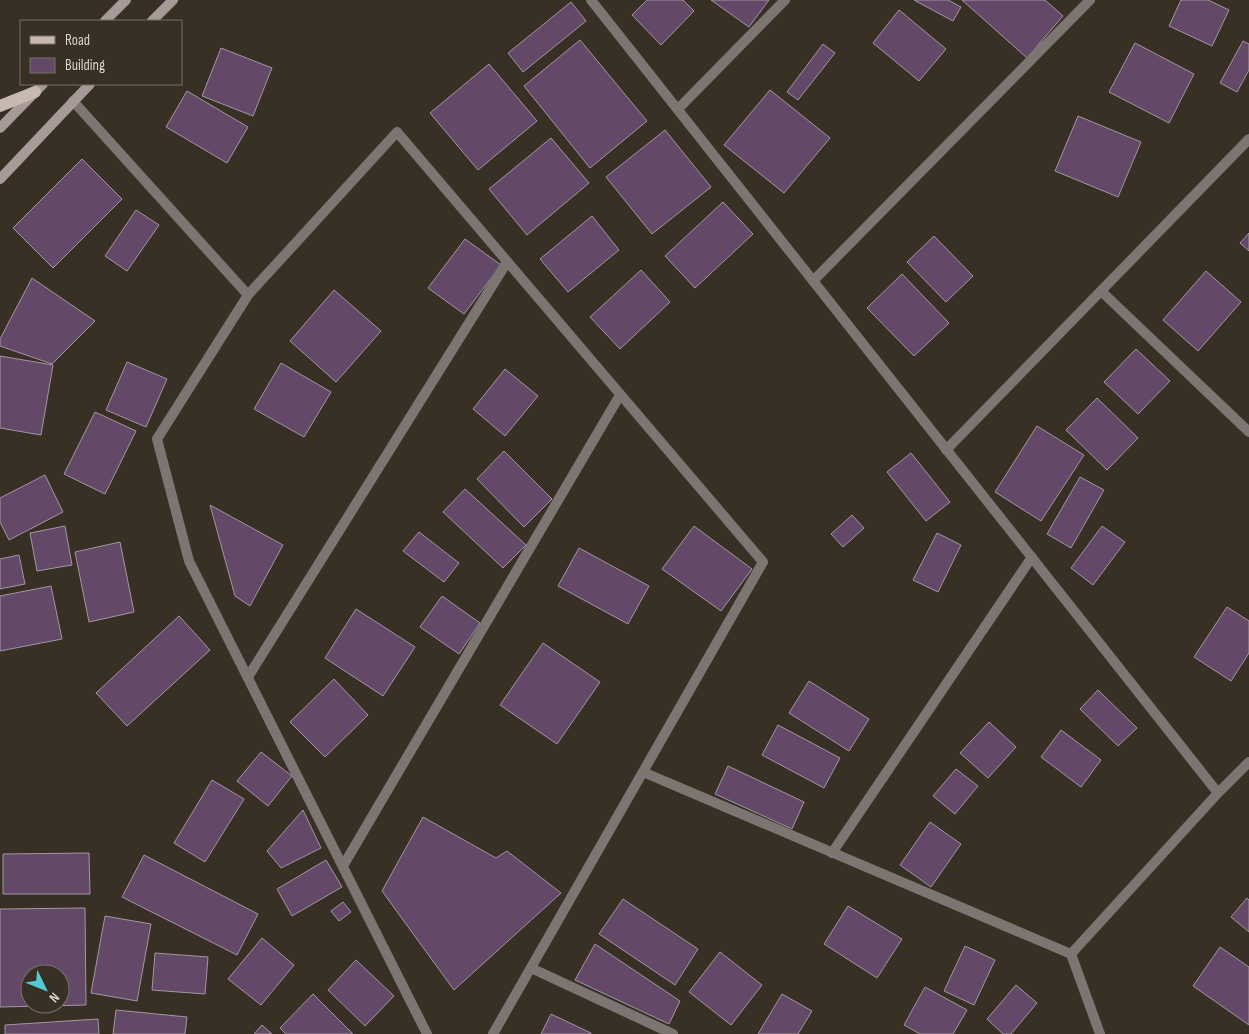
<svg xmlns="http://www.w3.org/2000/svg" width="1249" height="1034" viewBox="0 0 1249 1034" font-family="'Sofia Sans Condensed',sans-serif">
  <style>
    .building { fill: #634967; stroke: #a297a3; fill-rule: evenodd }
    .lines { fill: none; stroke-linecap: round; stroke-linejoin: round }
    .street { stroke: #7c7572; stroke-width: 10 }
    .secondary { stroke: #a69b96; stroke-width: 10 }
    .primary { stroke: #c7b9b2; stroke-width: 12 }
  </style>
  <rect width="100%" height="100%" fill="#382f25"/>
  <path class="building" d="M647 0H683L694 11 661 45 632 15Z
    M711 0H769L749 27Z
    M914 0H948L961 7 953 21Z
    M962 0H1045L1063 16 1027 58Z
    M1181 0H1208L1229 10 1212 46 1169 26Z
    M571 2 586 21 523 72 508 53Z
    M899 10 946 49 919 81 873 43Z
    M580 40 647 121 590 168 524 86Z
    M1243 41 1249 44V70L1237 92 1220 83Z
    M1135 43 1194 74 1169 123 1109 92Z
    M823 44 835 53 798 100 787 92Z
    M221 48 272 68 253 116 202 96Z
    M489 64 537 121 478 170 430 113Z
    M770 90 830 138 784 193 724 145Z
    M187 91 248 127 227 163 166 127Z
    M1078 116 1141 142 1118 197 1055 171Z
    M665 130 711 187 652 234 606 177Z
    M551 138 589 183 527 235 489 189Z
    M82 159 122 199 53 268 13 228Z
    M723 202 753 234 695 288 665 256Z
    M136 210 159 225 127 271 105 256Z
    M592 216 619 250 568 292 540 259Z
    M1249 233V251L1240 243Z
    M934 236 973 276 946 302 907 262Z
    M465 239 501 265 464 314 428 288Z
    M641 270 670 302 620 349 590 317Z
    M1206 271 1241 302 1198 351 1163 320Z
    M902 274 949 323 914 356 867 308Z
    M32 278 95 321 52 364 0 346V339Z
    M334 290 381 331 336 382 290 341Z
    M1136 349 1170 381 1138 414 1104 382Z
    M0 356 53 365 41 435 0 428Z
    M127 362 167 379 146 427 106 410Z
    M281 363 331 392 304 437 254 409Z
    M505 369 538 396 505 436 473 409Z
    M1097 398 1138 438 1107 470 1066 430Z
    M95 412 136 431 105 494 64 474Z
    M1037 426 1084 455 1041 521 995 492Z
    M504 451 552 499 524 527 477 479Z
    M911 453 950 502 926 521 887 472Z
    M45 475 63 512 9 540 0 522V498Z
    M1080 477 1104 490 1071 548 1047 534Z
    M465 489 526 545 503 568 443 512Z
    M210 505 283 545 250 606 235 596Z
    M852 515 864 528 843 547 831 534Z
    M65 526 72 565 37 571 30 533Z
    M694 526 752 569 721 611 662 569Z
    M1102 526 1125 542 1093 585 1071 568Z
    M419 532 459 563 444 582 403 551Z
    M937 533 961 545 938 592 913 580Z
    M120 542 134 612 89 622 75 552Z
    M579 548 649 586 628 624 558 586Z
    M19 555 25 584 0 589V559Z
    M51 586 62 639 0 651V596Z
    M442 596 480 623 459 654 420 627Z
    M1227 607 1249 621V653L1231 681 1194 657Z
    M356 609 415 647 383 696 325 658Z
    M179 616 210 650 127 726 96 693Z
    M543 643 600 682 557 744 500 705Z
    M334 679 368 715 325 757 290 722Z
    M809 681 869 719 849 751 789 713Z
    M1098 690 1137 728 1118 746 1080 709Z
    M989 722 1016 747 988 778 960 753Z
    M778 725 840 758 824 788 762 755Z
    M1061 730 1101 760 1081 787 1041 757Z
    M261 752 292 776 268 806 237 781Z
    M728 766 804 802 792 829 715 794Z
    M956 769 978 786 955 814 933 796Z
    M212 780 244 799 205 862 174 843Z
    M303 810 321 848 281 868 267 851Z
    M423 817 496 858 507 851 561 893 454 990 382 891Z
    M930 822 961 844 931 887 900 865Z
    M89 853 90 894H3V854Z
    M144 855 258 914 237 955 122 897Z
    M326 860 342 887 292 916 277 889Z
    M1247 898 1249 900V932L1231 917Z
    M623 899 698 949 675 985 599 934Z
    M343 902 351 912 339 921 331 911Z
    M848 906 902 939 877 978 824 944Z
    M85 908 86 1005 0 1007V909ZM30 974H60V1004H30Z
    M105 916 151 924 137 1001 91 993Z
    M262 938 294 965 261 1005 228 979Z
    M595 944 680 1001 669 1024 575 980Z
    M965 946 995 960 974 1005 944 991Z
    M1220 947 1249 967V1025L1193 986Z
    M720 952 762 985 731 1025 689 992Z
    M155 953 208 957 205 994 152 990Z
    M356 960 394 996 365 1026 328 990Z
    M1016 985 1037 1003 1011 1034H1003L987 1019Z
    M925 987 967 1010 953 1034H920L904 1025Z
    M313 994 353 1034H286L280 1028Z
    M782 994 812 1011 798 1034H758Z
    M116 1010 187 1017 185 1034H113Z
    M551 1014 591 1033V1034H541Z
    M98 1019 99 1034H5V1025Z
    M262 1025 272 1034H254Z"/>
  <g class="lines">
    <path class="street" d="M591 0 1218 793
      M73 101 248 295
      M678 109 785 0
      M813 281 1090 0
      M1101 291 1249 432
      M946 450 1249 139
      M248 677 507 262
      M643 772 1071 954 1100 1034
      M832 853 1032 557
      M343 866 620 395
      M1071 954 1218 793 1249 762
      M531 968 673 1034
      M427 1034 189 561 157 439 248 295 397 132 763 562 493 1034"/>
    <path class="secondary" d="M105 21 126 0
      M152 21 173 0
      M0 128 43 84
      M0 179 90 84"/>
    <path class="primary" d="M0 106 35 92"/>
  </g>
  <rect x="20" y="20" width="162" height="65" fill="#382f25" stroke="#787168"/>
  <rect x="30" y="36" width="25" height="8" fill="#c7b9b2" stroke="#787168"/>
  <text x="65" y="45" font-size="15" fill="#d9d4cd">Road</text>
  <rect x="30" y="58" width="25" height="15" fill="#634967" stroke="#787168"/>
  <text x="65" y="70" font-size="15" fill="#d9d4cd">Building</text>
  <g transform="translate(45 989) rotate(133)"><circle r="24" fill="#382f25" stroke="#787168"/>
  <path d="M0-4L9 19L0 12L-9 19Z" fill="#51ccd3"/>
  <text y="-8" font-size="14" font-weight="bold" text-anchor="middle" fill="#d9d4cd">N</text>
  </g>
</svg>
